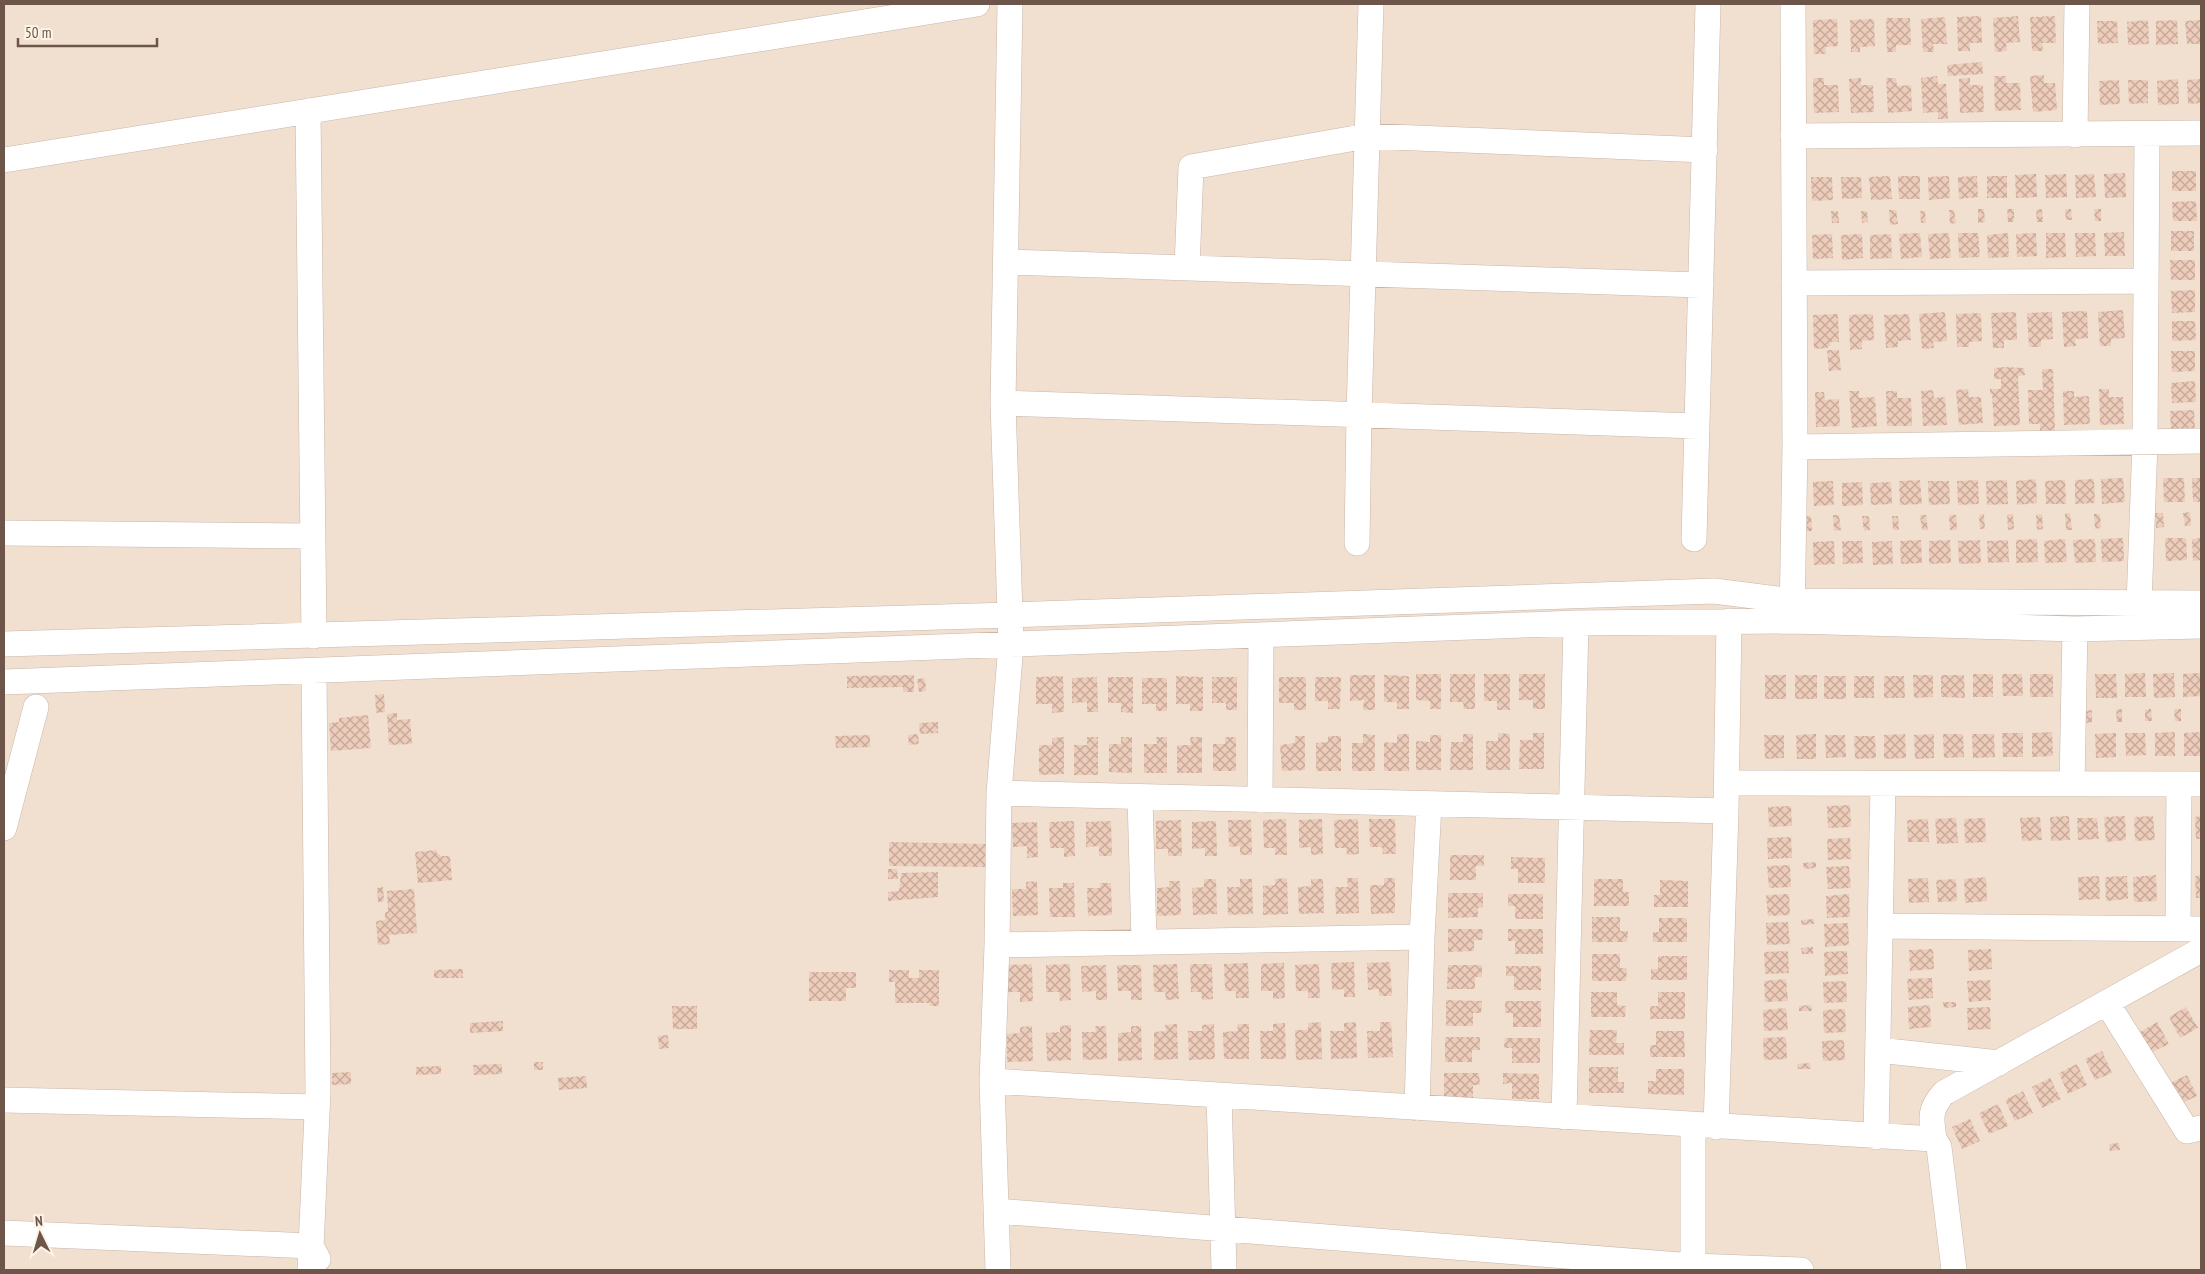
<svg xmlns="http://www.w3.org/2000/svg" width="2205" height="1274" viewBox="0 0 2205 1274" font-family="'PT Sans Narrow',sans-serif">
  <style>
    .residential { fill: #f1e0d0 }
    .building { fill: url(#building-cross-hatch) }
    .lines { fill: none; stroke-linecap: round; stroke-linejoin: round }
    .minor-casing { stroke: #c9b6a9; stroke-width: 26 }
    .minor { stroke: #fff; stroke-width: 25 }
  </style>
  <defs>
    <pattern id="building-cross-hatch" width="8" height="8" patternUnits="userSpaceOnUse" patternTransform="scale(1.25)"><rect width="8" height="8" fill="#edccba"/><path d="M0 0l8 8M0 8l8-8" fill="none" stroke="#c4a899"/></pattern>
  </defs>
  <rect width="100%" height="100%" fill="#faefe1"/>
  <path class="residential" d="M4 4H2201V1270H4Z"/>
  <path class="building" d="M1981 16 1982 43H1970V51H1958L1957 17Z
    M2018 16 2020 42 2006 43 2007 51 1995 52 1993 18Z
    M2055 16 2056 43H2042L2043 51H2032L2030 17Z
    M1945 17 1947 44H1933L1934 52H1923L1921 19Z
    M1886 18H1910L1911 45H1896V52H1887Z
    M1837 19 1838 46 1825 47 1826 54H1814L1813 20Z
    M1874 19 1875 46 1860 47V52H1851L1850 20Z
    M2148 20 2149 44 2128 45 2127 22Z
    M2177 20 2178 44 2156 45V21Z
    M2201 20V44H2187L2185 21Z
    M2097 21H2117L2118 43 2098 44Z
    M1982 62 1983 74 1948 76 1947 65Z
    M2044 75V83H2055L2057 110 2033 112 2030 76Z
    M1937 76 1938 84H1946L1948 119H1938V112L1923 113 1921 78Z
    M1994 76H2006V83H2020L2021 110 1995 111Z
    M1813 78H1824V85H1838L1839 112 1814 113Z
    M1861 78V85H1873L1874 112 1851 113 1849 79Z
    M1886 78H1896L1897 86 1911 85 1912 111 1888 113Z
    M1970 78V85H1983L1984 112 1960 113 1959 79Z
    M2178 79 2179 104 2158 105 2157 81Z
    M2201 79V103L2188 104 2187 80Z
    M2119 80 2120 104 2100 105 2099 81Z
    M2128 80H2148V103L2129 104Z
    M2172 171H2196V191H2172Z
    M2125 173 2126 197 2105 198 2104 174Z
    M2036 174 2037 197 2016 198 2015 175Z
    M2066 174 2067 197 2046 198 2045 175Z
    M2094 174 2096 197 2076 198 2075 175Z
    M1890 176 1892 199 1871 200 1869 177Z
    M1898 176H1920V199H1899Z
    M1949 176 1950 198 1929 200 1928 177Z
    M1977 176 1978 197 1959 199 1958 177Z
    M1987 176H2007V198H1987Z
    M1811 177H1832L1833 200 1812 201Z
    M1841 177H1861L1862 198 1842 199Z
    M2196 201 2197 221H2173L2172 202Z
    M1978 209H1984L1985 222 1978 223Z
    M2007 209H2014V222H2008Z
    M2042 209 2043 222H2037L2036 210Z
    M2065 209H2071L2072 220H2066Z
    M2094 209H2101V221H2095Z
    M1889 210H1896L1898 224 1890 225Z
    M1949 210H1954L1956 223 1950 224Z
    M1831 211H1838L1839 223H1832Z
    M1861 211H1867L1868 222 1862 223Z
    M1920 211H1925L1926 223H1921Z
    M2171 231H2194V251H2171Z
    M2124 232 2125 256H2105L2104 233Z
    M1920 233 1922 257 1901 259 1899 234Z
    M1949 233 1951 258 1930 259 1928 234Z
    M1958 233H1978L1980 257 1959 258Z
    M2008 233 2009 257 1988 258 1987 235Z
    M2036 233 2037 256 2017 257 2016 234Z
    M2046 233H2065L2066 257 2046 258Z
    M2075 233H2095L2096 256 2076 257Z
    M1832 234 1833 258 1813 259 1812 235Z
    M1862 234 1863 258 1842 260 1841 235Z
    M1891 234 1892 258 1870 259V235Z
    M2170 260H2195V280H2171Z
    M2195 290V312L2172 313 2171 291Z
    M2123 310 2125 338 2111 339V346H2100L2098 312Z
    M2087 311 2088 338 2075 339 2076 346 2064 347 2062 312Z
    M1945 312 1947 341 1933 342 1934 348 1922 349 1919 314Z
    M2016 312 2017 340H2004V348H1993L1991 313Z
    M2052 312 2053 339 2041 340V347H2029L2027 313Z
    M1981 313 1982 341 1969 342V347H1957L1956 314Z
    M1838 314 1839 342H1830L1831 346H1828V348L1814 349 1813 315Z
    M1873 314 1874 340 1862 341V349L1850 350 1849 315Z
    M1909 314 1911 340 1898 341V347L1886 348 1884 315Z
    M2172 321H2195L2196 340 2172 341Z
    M1827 350H1839L1841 370 1829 371Z
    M2171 351H2195V371L2172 372Z
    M2004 367 2024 368 2025 375 2018 376 2020 425 1994 426 1992 394H1990V389H2001V379H1994V368Z
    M2042 369H2053L2055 432 2040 433V424H2029L2028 390H2043Z
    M2195 381 2196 402 2172 403 2171 383Z
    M1968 389 1969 397H1981L1983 423 1959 425 1956 390Z
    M2099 389H2109V397H2123L2124 424 2100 425Z
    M1933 390 1934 398 1945 397 1947 425 1923 426 1921 391Z
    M1849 391H1859V398L1875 397 1877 426 1852 428Z
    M1886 391H1897V398H1911L1912 426H1887Z
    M2063 391H2074V397L2089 396 2090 424 2064 425Z
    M1815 392H1824L1825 400 1839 399 1840 426 1816 427Z
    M2194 410 2195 430 2171 431 2170 411Z
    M2123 478 2125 502 2102 504 2101 479Z
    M2163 478H2184L2185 502H2164Z
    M2192 478H2201V502H2193Z
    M2036 479 2037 503 2017 505 2016 481Z
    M2094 479 2095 503 2075 504V480Z
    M1920 480 1922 504 1900 505 1899 481Z
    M1978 480 1979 504 1958 505 1957 481Z
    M2007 480 2008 504 1987 505 1986 481Z
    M2065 480 2066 504H2046L2045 481Z
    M1833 481 1834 505 1814 506 1813 482Z
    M1928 481H1949L1950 504 1929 505Z
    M1862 482 1863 505 1842 506V483Z
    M1891 482 1892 504 1871 505 1870 483Z
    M2190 512 2191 526H2185L2183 513Z
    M2070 513 2072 530H2066L2065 514Z
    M2155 513H2163L2164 527 2156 528Z
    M1984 514 1985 529H1980L1979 515Z
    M2007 514H2013L2014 529 2008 530Z
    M2042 514 2043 529 2037 530 2036 515Z
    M2094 514H2100L2101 528 2095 529Z
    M1833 515H1839L1841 530 1834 531Z
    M1920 515H1926L1928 530H1922Z
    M1949 515H1956L1957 530H1950Z
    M1806 516H1811L1812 531H1807Z
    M1862 516H1869L1870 530 1864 531Z
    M1892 516H1898L1899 530H1893Z
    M2123 538 2124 561 2102 562 2101 539Z
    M2165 538H2186L2187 560 2166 561Z
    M2201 538V560L2193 561 2192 539Z
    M2037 539 2038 562 2016 563V540Z
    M2065 539 2067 562 2045 563 2044 541Z
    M2095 539 2096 562 2075 563 2073 540Z
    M1921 540 1922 563 1901 564 1900 541Z
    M1950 540 1951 563 1929 564V541Z
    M1980 540 1981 563 1959 564 1958 541Z
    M2008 540 2009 562 1988 563 1987 541Z
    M1834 541 1835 564 1814 565 1813 542Z
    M1842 541H1862L1863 563 1843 564Z
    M1892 541 1893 564 1873 565 1872 542Z
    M2145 673 2146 697H2125V674Z
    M2174 673 2175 697 2154 698 2153 674Z
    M2201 673V696L2183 697V674Z
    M1416 674H1441V709H1430V701L1416 700Z
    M1450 674H1475V709H1464L1463 702H1450Z
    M1484 674H1510V710H1497V701H1484Z
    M1519 674H1545V709H1533V700H1519Z
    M1973 674H1993V697H1973Z
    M2002 674H2022L2023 696H2003Z
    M2030 674H2053V697H2030Z
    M2095 674H2116L2117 698H2096Z
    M914 675V692H903V687L847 688V676Z
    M1350 675H1375V710H1363L1364 700 1350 701Z
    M1384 675 1409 676V709H1397V702H1384Z
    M1765 675H1786V699H1765Z
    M1795 675H1817V699H1795Z
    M1913 675H1933V697L1914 698Z
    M1941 675H1964L1965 698 1941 697Z
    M1063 676 1064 712 1052 713V704H1036V677Z
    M1176 676 1203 677V711H1190V704H1176Z
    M1824 676H1846V699H1824Z
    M1854 676H1874V698H1854Z
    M1884 676H1904L1905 698H1884Z
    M1097 677 1098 712H1087V702L1072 703V678Z
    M1108 677H1133V713L1121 712V703H1108Z
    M1212 677H1237V710H1226V703H1212Z
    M1279 677H1306V710H1294V703H1279Z
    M1315 677H1341L1340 709H1328V701H1315Z
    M925 678 926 691 919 692 917 679Z
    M1142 678H1167V711H1156V704H1142Z
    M384 694 385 712 376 713 375 695Z
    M2122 709V722H2117L2116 710Z
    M2151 709 2152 721H2145V710Z
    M2174 709H2181V721H2175Z
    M2092 710V722L2086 723 2085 711Z
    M397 713V720L410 719 412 744 389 745 387 714Z
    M368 715 371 748 331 751 329 723 339 722V718Z
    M938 722V733L920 734 919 723Z
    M2052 732 2053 756 2032 757V733Z
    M2175 732V756H2155V733Z
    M2201 732V756H2184V733Z
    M1498 733 1510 734V770H1486V741H1498Z
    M1533 733H1544V769H1519L1520 740H1533Z
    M2002 733H2023V757H2003Z
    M2116 733V757L2096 758 2095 734Z
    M2125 733H2145L2146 755 2126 756Z
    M918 734 919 744 909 745 908 735Z
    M1363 734 1375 735V771H1352V743H1363Z
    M1397 734H1409V771H1384V742L1397 743Z
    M1463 734H1473V770H1450L1451 742H1463Z
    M1816 734V759H1797L1796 735Z
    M1905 734 1906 758 1884 759V735Z
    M1934 734V758L1915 759 1914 735Z
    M1943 734H1963L1964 757 1944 758Z
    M1972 734H1994L1995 757 1973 758Z
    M870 735V747L836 748 835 736Z
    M1430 735H1441V770H1416V741L1430 742Z
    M1764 735H1784V758L1765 759Z
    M1825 735H1845L1846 757 1826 758Z
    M1295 736H1305V770L1282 771 1280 745 1295 743Z
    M1328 736H1341V771H1316V743L1328 742Z
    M1854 736H1875L1876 758 1855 759Z
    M1064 737V774L1039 775V745H1052V738Z
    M1087 737H1098V775H1074V745H1087Z
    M1121 737H1132V773L1109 772V744H1121Z
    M1156 737H1167V773H1144V744H1157Z
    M1190 737H1202V773H1177V745H1191Z
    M1225 737H1236V771H1213V744H1225Z
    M1850 805 1851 827 1828 828 1827 806Z
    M1791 806 1792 826 1769 827 1768 807Z
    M2069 816 2070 840 2051 841 2050 817Z
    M2125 816 2126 840 2106 842 2104 817Z
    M2153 816 2155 840 2135 841 2134 817Z
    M2201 816V839H2196L2195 817Z
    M2040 817 2042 840 2022 841 2020 818Z
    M1956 818 1958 843 1937 844 1935 819Z
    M1985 818 1986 842 1965 843 1964 819Z
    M2077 818H2097L2099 839 2078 840Z
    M1286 819 1287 855H1275V848H1264L1263 820Z
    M1322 819 1323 854 1311 855V847L1299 848V820Z
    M1358 819 1359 854 1347 855 1346 848H1335L1334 820Z
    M1369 819H1395L1396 854H1383L1382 847H1370Z
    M1928 819 1929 842H1908L1907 820Z
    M1181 820 1182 856H1168V849H1156V821Z
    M1228 820H1251L1252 855H1240V846L1229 847Z
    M1074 821 1075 856 1064 857V848H1050L1049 822Z
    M1111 821 1112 856H1099V846L1086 847V822Z
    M1216 821 1217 856H1205V848L1192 849V822Z
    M1037 822 1038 857 1027 858V846L1013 847 1012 823Z
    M1791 837 1792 858 1768 859 1767 838Z
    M1850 838 1851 859 1828 860 1827 839Z
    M889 842 986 844V867L889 866Z
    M437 850V854H440V856H450L452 880 418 883 415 852Z
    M1450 855H1484V866H1476V880H1450Z
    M1511 857 1545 858V883H1518V869H1511Z
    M1816 862V868L1804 869 1803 863Z
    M1790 865 1791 887 1769 888 1767 866Z
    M1849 866 1851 888 1828 889 1826 867Z
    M888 869H897L898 879H888Z
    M938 872V897L888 901V892L899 891 901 873Z
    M2156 875 2157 901 2134 902 2133 877Z
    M2201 875V898H2196L2195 876Z
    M2099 876 2100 899 2079 900 2078 877Z
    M2127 876 2128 899 2106 901 2105 877Z
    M1986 877 1987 901 1965 903 1964 879Z
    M1287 878 1288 914 1263 915V886L1275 885V879Z
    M1347 878H1358L1359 913 1336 914 1335 887H1348Z
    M1384 878H1395V913L1371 914 1370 885H1384Z
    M1928 878 1929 902 1909 903 1908 879Z
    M1204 879H1216L1217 914 1193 915 1192 888 1204 887Z
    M1240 879H1252L1253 914 1228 915 1227 887H1240Z
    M1311 879H1323L1324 913 1299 914 1298 887 1311 886Z
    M1594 879H1623V892H1629V906H1594Z
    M1956 879 1957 901 1938 902 1936 880Z
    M1660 880 1688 881V907H1654V895H1660Z
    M1037 881 1038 915 1013 916 1012 889H1026V882Z
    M1169 881H1180L1181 915 1157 916V888L1169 887Z
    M1063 883H1074L1075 917H1050L1049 888H1063Z
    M1100 883H1111L1112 915 1088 916 1087 888H1100Z
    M383 887 384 901 378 902 377 888Z
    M414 889 417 933 389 935 390 944 378 945 376 921 385 920V912H388L387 891Z
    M1448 893H1483V907L1478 908V917L1448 918Z
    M1508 894H1543V919H1515V906H1508Z
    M1789 894 1790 915 1768 916 1766 895Z
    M1849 894 1850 917 1827 918 1826 896Z
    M1592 917H1620V931H1628L1627 942H1592Z
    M1659 918H1687V942H1653V932H1659Z
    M1814 919V924L1801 925V920Z
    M1788 922 1790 944 1767 945 1766 923Z
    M1848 923 1849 945 1825 947 1824 924Z
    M1448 929H1483L1482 940H1474V951L1448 952Z
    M1508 929H1543V954H1515V941H1508Z
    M1813 947V954H1802L1801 948Z
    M1933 949 1934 969 1910 971 1909 950Z
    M1991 949 1992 969 1969 971 1968 950Z
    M1788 951 1789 973 1765 974 1764 952Z
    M1847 951 1848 974 1825 976 1824 952Z
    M1592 954H1620V968H1627L1626 981H1592Z
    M1658 956H1687V980H1651V969H1658Z
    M1354 962 1355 997H1344V989L1332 990 1331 963Z
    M1390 962 1392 996H1379V989L1368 990 1367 963Z
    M1248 963 1249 998H1236V991H1225L1224 964Z
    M1284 963 1285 998 1273 999V991H1261V964Z
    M1032 964 1033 1001 1020 1002V992H1007V965Z
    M1070 964 1071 1000 1060 1001 1059 992H1046V965Z
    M1177 964 1179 999 1166 1000 1165 992H1154L1153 965Z
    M1190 964H1212L1213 999 1202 1000 1201 992H1191Z
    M1319 964 1320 998H1308V991H1296L1295 965Z
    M1106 965 1107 1000H1096V991L1082 992 1081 966Z
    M1117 965H1141L1142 1000H1131V991H1118Z
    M1448 965H1482V977H1475V989H1447Z
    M1506 966H1541V990H1514V976H1506Z
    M463 969V978H434V970Z
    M889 970H909V978H919V970H939V1006H930V1003H895V982H889Z
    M809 972H856V988H846V1001H809Z
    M1932 978 1933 998 1909 1000 1907 979Z
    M1786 979 1788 1001 1765 1002 1764 981Z
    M1990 980 1991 1000 1969 1002 1967 981Z
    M1846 981 1847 1002 1824 1003 1823 982Z
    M1591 992H1617V1005L1626 1006 1625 1017H1591Z
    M1658 992H1685V1019H1650V1006H1658Z
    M1446 1000 1482 1001 1481 1013H1473V1026H1446Z
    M1505 1001H1541V1027H1513V1013H1505Z
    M1943 1002H1956V1007L1944 1008Z
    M1811 1005 1812 1011H1799V1006Z
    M1930 1005 1931 1027 1909 1029 1908 1007Z
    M672 1006H697V1029H673Z
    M1990 1007 1991 1029 1968 1030 1967 1008Z
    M2186 1007 2198 1028 2180 1038 2169 1017Z
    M1786 1008 1788 1030 1764 1031 1763 1010Z
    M1845 1009 1846 1032 1824 1033 1823 1010Z
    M503 1021V1031L470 1033V1023Z
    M1321 1022 1322 1059 1296 1060 1295 1030H1308V1023Z
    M1356 1022 1357 1058 1331 1059 1330 1031H1344V1023Z
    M1380 1022H1391L1393 1057 1368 1058 1367 1031H1380Z
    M2157 1022 2169 1044 2150 1053 2140 1032Z
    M1285 1023 1286 1059H1261L1260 1031H1273V1024Z
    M1177 1024 1178 1059 1154 1060V1032L1166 1031 1165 1025Z
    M1214 1024 1215 1059 1189 1060 1188 1031H1202V1025Z
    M1237 1024H1249V1059H1224L1223 1032 1238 1031Z
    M1071 1025V1060L1047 1061 1046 1033 1060 1032V1026Z
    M1032 1026 1033 1061 1007 1062V1034L1020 1033V1027Z
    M1095 1026H1106L1107 1059 1083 1060 1082 1032H1096Z
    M1131 1026H1141L1142 1060 1118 1061V1033L1131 1032Z
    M1590 1030H1617L1616 1043H1624V1055H1589Z
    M1656 1031H1684L1685 1057H1650V1045H1656Z
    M668 1035 669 1048 659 1049 658 1036Z
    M1445 1037H1480V1050H1472V1062H1445Z
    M1786 1037 1787 1059 1764 1060 1763 1038Z
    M1505 1038H1540V1063H1512V1048H1504Z
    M1844 1040 1845 1060 1823 1061 1822 1041Z
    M2102 1051 2112 1073 2095 1080 2085 1059Z
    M534 1062H543V1070H534Z
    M1810 1063 1811 1069H1798L1797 1064Z
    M502 1064V1074L474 1075 473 1065Z
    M2077 1064 2087 1085 2068 1094 2059 1073Z
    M441 1066V1074L416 1075V1067Z
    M1589 1067H1618V1082H1624V1093H1589Z
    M1656 1069H1684V1095L1648 1094V1081H1656Z
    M351 1072V1084L332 1085V1073Z
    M1444 1073H1479L1480 1085H1473V1099H1444Z
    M1503 1073 1539 1074V1099H1512V1083L1503 1084Z
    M2187 1075 2197 1096 2178 1105 2168 1084Z
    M586 1076 587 1088 559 1090 558 1078Z
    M2050 1078 2061 1099 2042 1108 2032 1087Z
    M2023 1091 2033 1113 2015 1121 2005 1100Z
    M1998 1104 2008 1126 1989 1134 1979 1113Z
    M1970 1119 1980 1141 1962 1149 1952 1127Z
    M2119 1143 2120 1150 2110 1151 2109 1144Z"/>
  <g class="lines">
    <g class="minor-casing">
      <path id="minor" d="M308 111 314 636
        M2075 135 2077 4
        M1793 136 2201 133
        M4 160 977 4
        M1006 262 1701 285
        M1187 268 1191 167 1367 136 1705 150
        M1794 283 2146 281
        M1003 403 1697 426
        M1795 447 2201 441
        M4 533 312 536
        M1694 539 1708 4
        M1357 543 1359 415 1371 4
        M2139 604 2145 443 2147 134
        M1792 618 1795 447 1793 4
        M4 644 1010 615 1714 591 1793 601 2201 603
        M4 682 1576 623 1792 621 2075 629 2201 626
        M1727 783 2201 784
        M2072 784 2075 629
        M999 793 1726 811
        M1140 797 1144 942
        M1260 800 1261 635
        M4 828 36 707
        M1882 926 2201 929
        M2178 929 2179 784
        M1422 937 1429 804
        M997 945 1422 937 1417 1108
        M2107 1003 2187 1131 2201 1128
        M1878 1050 1999 1063
        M992 1081 1934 1139 1939 1147 1954 1270
        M1219 1095 1224 1270
        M4 1100 317 1107
        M1564 1117 1576 623
        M1693 1126V1270
        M1716 1127 1726 811 1729 621
        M1876 1137 1883 784
        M1934 1139C1931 1119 1929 1109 1944 1093L2201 950
        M996 1211 1693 1266 1801 1270
        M4 1233 311 1246 318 1259
        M310 1270 318 1091 314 671
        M998 1270 992 1081 997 945 999 793 1011 644 1003 403 1010 4"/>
    </g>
    <use href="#minor" class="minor"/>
  </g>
  <rect width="2205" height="1274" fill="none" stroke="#6e554a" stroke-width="10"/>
  <g transform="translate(40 1234) rotate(355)" stroke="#fdf3e6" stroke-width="4" paint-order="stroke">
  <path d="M0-4L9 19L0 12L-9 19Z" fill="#6e554a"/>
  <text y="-8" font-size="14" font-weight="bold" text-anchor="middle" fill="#6e554a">N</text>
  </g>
  <path d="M18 38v8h139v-8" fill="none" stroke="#6e554a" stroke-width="2.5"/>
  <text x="25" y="38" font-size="15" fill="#6e554a" stroke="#fdf3e6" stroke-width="4" paint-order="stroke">50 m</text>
</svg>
